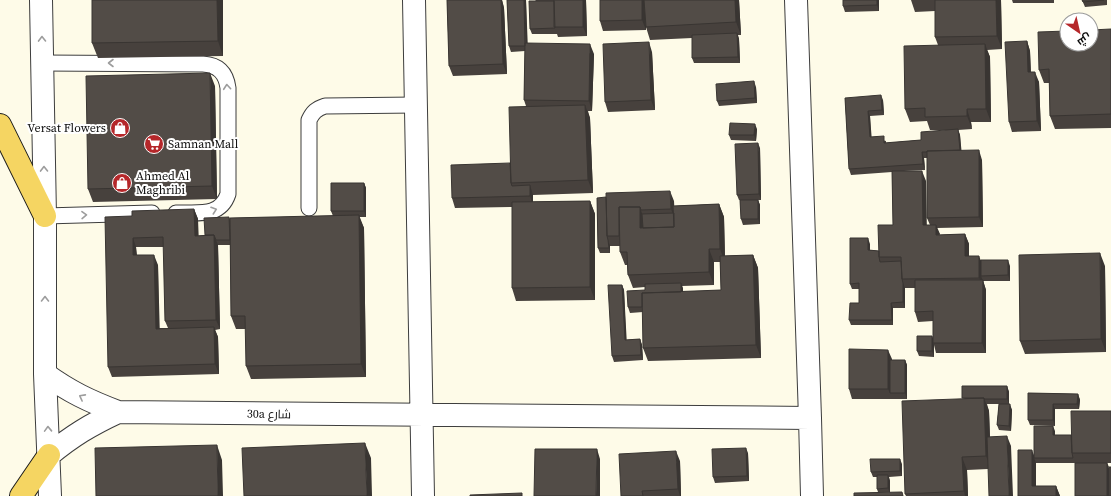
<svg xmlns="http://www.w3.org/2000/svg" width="1111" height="496" viewBox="0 0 1111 496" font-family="'Source Serif 4',Cairo,serif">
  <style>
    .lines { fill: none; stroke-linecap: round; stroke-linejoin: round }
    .service-casing { stroke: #3d3d3d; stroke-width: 17 }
    .minor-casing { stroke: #3d3d3d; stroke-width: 24 }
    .primary-casing { stroke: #1b1b1b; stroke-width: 24 }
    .service { stroke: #fff; stroke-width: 15 }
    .minor { stroke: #fff; stroke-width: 22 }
    .primary { stroke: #f5d562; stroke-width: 22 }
    .wall { fill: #47413d; fill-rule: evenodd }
    .shaded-wall { fill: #393532 }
    .building { fill: #524c47; stroke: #393532 }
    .oneway { stroke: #9d9d9d }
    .labels { text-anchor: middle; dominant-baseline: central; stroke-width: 4; stroke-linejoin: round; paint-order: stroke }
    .poi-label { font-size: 12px; fill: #0a0a0a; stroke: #fff; text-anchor: start }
    .street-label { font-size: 12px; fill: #0a0a0a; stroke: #fff }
  </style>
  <rect width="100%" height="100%" fill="#fefbe8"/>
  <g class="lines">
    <g class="service-casing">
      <path id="service" d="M42 63 203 64C218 65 226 73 228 88V194C220 218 197 212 176 213
        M309 208V120C313 112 316 109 325 106L416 105
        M45 216 152 213"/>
    </g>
    <g class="minor-casing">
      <path id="minor" d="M41 0 45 216V374L50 496
        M414 0 423 496
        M796 0 810 418
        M45 374C70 392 89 401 118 412L810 418 812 496
        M49 455C72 436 90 425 118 412"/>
    </g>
    <g class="primary-casing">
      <path id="primary" d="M0 125 45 216
        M21 496 49 455"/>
    </g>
    <use href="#service" class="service"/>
    <use href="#minor" class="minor"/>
    <use href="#primary" class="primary"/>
  </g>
  <path class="wall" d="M92 0H223V56L98 58 92 43Z
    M447 0H502L504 8 507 74 453 76 449 66Z
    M507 0H526L527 43 594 54 592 111H588L590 118 593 193 533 195V202L590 201 595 214V300L516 301 512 288V207L455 208 452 198 510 163 526 106 524 100 525 51 511 52 509 46Z
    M535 0H586L587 36 558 37 557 34H532L530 29 536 1Z
    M600 0H739L741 35H738L739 39 740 63H694L692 58V38L650 40 646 27V24V30L603 31 600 21Z
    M879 0V11L845 12 843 6Z
    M911 0H1001L1002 49 987 50 990 57 991 122H971L972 129 958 130 960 135 961 151 982 160 983 227 937 228 940 235 965 234 969 244V256L981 260 1010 266V281H983L986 290V353H936L934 345V357L919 356 917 351 932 336 933 339V321L918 322 915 312V288H905V308H893V325H851L849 320 859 303V289H852L850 284 870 244V250L879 251 893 225 892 172 851 175 849 169 845 98 883 100 884 115 870 116 871 137 886 141V143L921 140 948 130H930L927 121 910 122 905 109 938 45 935 37V11L915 12ZM924 158H927V218L930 225H926V181L904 171 925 170Z
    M1012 0H1054V3H1013Z
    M1082 0H1107V5L1085 7Z
    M1111 29V128L1055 129 1050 116 1049 83H1044L1039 70Z
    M1027 41 1030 51 1031 72 1039 82 1041 131 1012 132 1009 122Z
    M652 52 655 110 608 112 605 102Z
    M215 86 217 199 93 202 88 189Z
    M756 87 757 103 719 106 717 101Z
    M757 129 756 141 731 140 729 135Z
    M760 148 761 200H758L760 205V224L743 225 741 219 740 200H739L737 195Z
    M364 183 366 188V217H359L364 228 366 377 251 379 246 366V329H236L231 316 230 245H218L220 329 215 330 218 337 219 374 112 377 108 367 132 216 194 209 198 219V236L205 235 230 218 333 216 331 211ZM136 247H164L165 321 168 328H159L158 265 137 255Z
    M597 198 674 201V206L719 204 724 217 725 256 753 255 758 268 761 358 648 361 643 348V312L630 313 628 307 645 290V287L633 288 628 275 627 265H625L620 252V246H610V253H600L598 248ZM714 262H720L721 290 683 292 682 286 714 285Z
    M1105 266 1106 352 1025 354 1020 341Z
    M622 285 624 290 626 340 640 339 642 345 643 360 614 362 612 356Z
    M892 360H905L907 365V399H852L849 389Z
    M1007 386 1009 392V404L1012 410 1011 431 999 430 997 425 999 404H987L989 411 990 437 1011 446 988 469 967 470 968 496H906L905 494 962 399Z
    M1028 393 1078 394 1080 400 1079 409H1055V426L1030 425 1028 420Z
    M1111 411V463H1107L1109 467 1075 463H1036V486H1056L1060 496H1018L1034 454 1055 431V435H1071Z
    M748 453 749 481 715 483 713 477Z
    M680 461 681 496H621Z
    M902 464V476L889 477 890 481V492H878L877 489V477H873L871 472Z"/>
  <path class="shaded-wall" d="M217 0H223V56L218 41Z
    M501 0H502L504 8 507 74 503 64Z
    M524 0H526L528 51 526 46Z
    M583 0H586L587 36 583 27Z
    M642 0H646V30L642 20Z
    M735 0H739L741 35 736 22Z
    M877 0H879V11L877 5Z
    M996 0H1001L1002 49 997 36Z
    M737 33 739 39 740 63 738 57Z
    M1027 41 1030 51 1031 82 1028 72Z
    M649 42 652 52 655 110 651 100Z
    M590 44 594 54 592 111 589 101Z
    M985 44 990 57 991 122 986 109Z
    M1035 72 1039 82 1041 131 1037 121Z
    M210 73 215 86 217 199 212 186Z
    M754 81 756 87 757 103 755 98Z
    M881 95 883 100 884 115 882 110Z
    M585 105 590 118 593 193 588 180Z
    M967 109 971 122 972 129 967 116Z
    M868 111 870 116 872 142 870 137Z
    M755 124 757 129 756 141 754 135Z
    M958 129 960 135 962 156 960 150Z
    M758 143 760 148 761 200 759 194Z
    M979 150 982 160 983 227 979 217Z
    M922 152 924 158 925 170 923 164Z
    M922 171 926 181 927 235 923 225Z
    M364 183 366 188V217L364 211Z
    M530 185 533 195V206L530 196Z
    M670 191 674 201 675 219 671 209Z
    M758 200 760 205V224L758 219Z
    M590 201 595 214V300L590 287Z
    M719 204 724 217 725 262 720 249Z
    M640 207 644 220 645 236 640 228Z
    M194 209 198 219 199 245 195 236Z
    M359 215 364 228 366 377 361 364Z
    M936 225 940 234 936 235Z
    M965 234 969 244V266L965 256Z
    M214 235 218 245 220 329 216 320Z
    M133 238 136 247 137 265 133 255Z
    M868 238 870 244V256L868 250Z
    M608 240 610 246V253L609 248Z
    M709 249 714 262V285L709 272Z
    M1100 253 1105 266 1106 352 1101 339Z
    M154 255 158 265 160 339 156 329Z
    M753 255 758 268 761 358 756 345Z
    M979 256 983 266 981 276 983 281V287L979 278Z
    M1008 260 1010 266V281L1008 275Z
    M983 280 986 290V353L982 343Z
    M681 283 683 288V305L681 299Z
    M903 283 905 288V308L903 302Z
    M622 285 624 290 627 346 625 340Z
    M891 303 893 308V325L892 320Z
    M214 327 218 337 219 374 215 364Z
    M932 336 934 341 933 343 934 345V357L932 351Z
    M640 339 642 345 643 360 641 355Z
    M888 350 892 359V393H890L888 389Z
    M905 360 907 365V399L905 393Z
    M1007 386 1009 392V404L1007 399Z
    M1078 394 1080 400 1079 409 1077 404Z
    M984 398 989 411 991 469 986 456Z
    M1010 404 1012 410 1011 431 1009 426Z
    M1053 404 1055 409V426L1053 420Z
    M1053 426 1055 431V441L1053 435Z
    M1007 436 1011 446 1013 496H1009Z
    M365 443 371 458 372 496H367Z
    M217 445 222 460 223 496H218Z
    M746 448 748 453 749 481 747 476Z
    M597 449 600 459V496H596Z
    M1032 450 1035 458H1034L1036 463V496L1032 486Z
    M676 451 680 461 681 496H680L678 489Z
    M962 457 967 470 968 496H965L964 491Z
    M900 459 902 464V476L900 471Z
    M1107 463 1111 473V496H1107Z
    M888 475 890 481V494L888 488Z
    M1056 486 1060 496H1056Z"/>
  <path class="building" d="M92 0H217L218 41 92 43Z
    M447 0H501L503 64 449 66Z
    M507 0H524L525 46H509Z
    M554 0H583V27H554Z
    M600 0H642V20L600 21Z
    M644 0H735L736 22 646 27Z
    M843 0H877V5L843 6Z
    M935 0H996L997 36 935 37Z
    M1082 0H1104L1083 2Z
    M529 1H554L555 28 530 29Z
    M1111 29V114L1050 116 1049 69 1039 70 1038 32 1067 31V44H1091V30Z
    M737 33 738 57 692 58V35Z
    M1027 41 1028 72H1035L1037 121 1009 122 1005 42Z
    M649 42 651 100 605 102 603 44Z
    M525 43 590 44 589 101 524 100Z
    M985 44 986 109H967V116L925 117V108L905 109 904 46Z
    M210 73 212 186 88 189 86 76Z
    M754 81 755 98 717 101 716 84Z
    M881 95 882 110 868 111 870 137 884 136V143L921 140V132L958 129 960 150 927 151V152H922L923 164 849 169 845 98Z
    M585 105 588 180 511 183 509 107Z
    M730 123 755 124 754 135H729Z
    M758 143 759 194 737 195 735 144Z
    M979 150V217L927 218V151Z
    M510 163 511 183 512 186 530 185V196L452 198 451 165Z
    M892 171H922L923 225H936V235L965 234V256H979V278L902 279 901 257H879L878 225H893Z
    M331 183H364V211H331Z
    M670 191 671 209 641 210 640 207H619V236H607L606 193Z
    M606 197 607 236 608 240 609 248H598L597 198Z
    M740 200H758V219H741Z
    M590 201V287L512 288V202Z
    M719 204 720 249H709V272L628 275 627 252H620L619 207H640V228L674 227 673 206Z
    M194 209 195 236 214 235 216 320 165 321 163 237 133 238V255H154L156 329 214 327 215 364 108 367 105 217 132 216V211Z
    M674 213V227L643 228 642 214Z
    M359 215 361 364 246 366 245 316H231L230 218Z
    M229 217 230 240H216L214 235H205L204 218Z
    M850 238H868V250L879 251V257L880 262 901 261 902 279 903 283V302L891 303 892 320H849L850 303H859V283L850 284Z
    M1100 253 1101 339 1020 341 1019 255Z
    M753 255 756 345 643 348 642 293 721 290 720 256Z
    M981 260H1008V275L981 276Z
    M915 280H983L982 343H933V311L915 312Z
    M681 283V292L642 293V307H628L627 291 645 290V284Z
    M608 285H622L625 340 640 339 641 355 612 356Z
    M917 336H932V351H917Z
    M849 349 888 350V389H849Z
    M890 360H905V393H890Z
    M962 386H1007V399H984V398H962Z
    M1028 393 1078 394 1077 404H1053V420H1028Z
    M984 398 986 456 962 457 964 491 905 494 902 401Z
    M999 404H1010L1009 426 997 425Z
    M1071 411H1111V453H1072Z
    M1034 426H1053V435H1071L1072 453 1073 458H1034Z
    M1007 436 1009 496H989L987 437Z
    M365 443 367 496H244L242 448Z
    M217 445 218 496H96L95 448Z
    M746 448 747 476 713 477 712 449Z
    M535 449H597L596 496H534Z
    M1018 450H1032V486H1056V496H1018Z
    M676 451 678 489 642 491 643 496H621L619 454Z
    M870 459H900V471L871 472Z
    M1075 463H1107V496H1075Z
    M1109 467H1111V496H1109Z
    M877 475H888V488L877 489Z
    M902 492 903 496H854V493Z
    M522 493V496H470V495Z"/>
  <defs><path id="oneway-chevron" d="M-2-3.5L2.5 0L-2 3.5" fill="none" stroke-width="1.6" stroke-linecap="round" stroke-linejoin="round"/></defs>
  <g class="oneway">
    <use href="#oneway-chevron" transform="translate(42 39) rotate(-91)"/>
    <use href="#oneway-chevron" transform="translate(111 63) rotate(-180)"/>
    <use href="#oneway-chevron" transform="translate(227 87) rotate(-95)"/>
    <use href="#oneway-chevron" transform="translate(44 169) rotate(-91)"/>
    <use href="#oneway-chevron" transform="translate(214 210) rotate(-19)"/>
    <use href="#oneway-chevron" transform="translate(84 215) rotate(-1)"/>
    <use href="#oneway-chevron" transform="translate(45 299) rotate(-90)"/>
    <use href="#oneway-chevron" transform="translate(82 397) rotate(-152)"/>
    <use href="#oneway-chevron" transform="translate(48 429) rotate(-92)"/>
  </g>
  <defs>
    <g id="shop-disc" transform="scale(1)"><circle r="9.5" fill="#b5272a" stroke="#fff"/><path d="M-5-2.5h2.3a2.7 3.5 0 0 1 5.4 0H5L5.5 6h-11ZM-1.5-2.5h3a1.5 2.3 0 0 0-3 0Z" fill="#fff"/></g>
    <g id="supermarket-disc" transform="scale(1)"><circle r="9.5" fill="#b5272a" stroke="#fff"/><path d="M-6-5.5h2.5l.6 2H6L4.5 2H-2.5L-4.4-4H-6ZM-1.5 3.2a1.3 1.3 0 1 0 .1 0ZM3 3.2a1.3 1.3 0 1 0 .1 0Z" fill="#fff"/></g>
  </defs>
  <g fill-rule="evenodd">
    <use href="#shop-disc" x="120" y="128"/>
    <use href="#supermarket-disc" x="154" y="144"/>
    <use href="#shop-disc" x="122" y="183"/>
  </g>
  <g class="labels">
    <g class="poi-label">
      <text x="106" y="128" text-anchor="end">Versat Flowers</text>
      <text x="168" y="144">Samnan Mall</text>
      <text x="136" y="176">Ahmed Al<tspan x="136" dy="14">Maghribi</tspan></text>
    </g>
    <g class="street-label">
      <text transform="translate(269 414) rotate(1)">30a شارع</text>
    </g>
  </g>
  <g transform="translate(1079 32) rotate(146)"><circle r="19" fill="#ffffff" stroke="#9d9d9d"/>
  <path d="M0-3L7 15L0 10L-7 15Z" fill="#b5272a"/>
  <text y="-6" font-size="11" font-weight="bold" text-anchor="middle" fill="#0a0a0a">ش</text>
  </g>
</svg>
